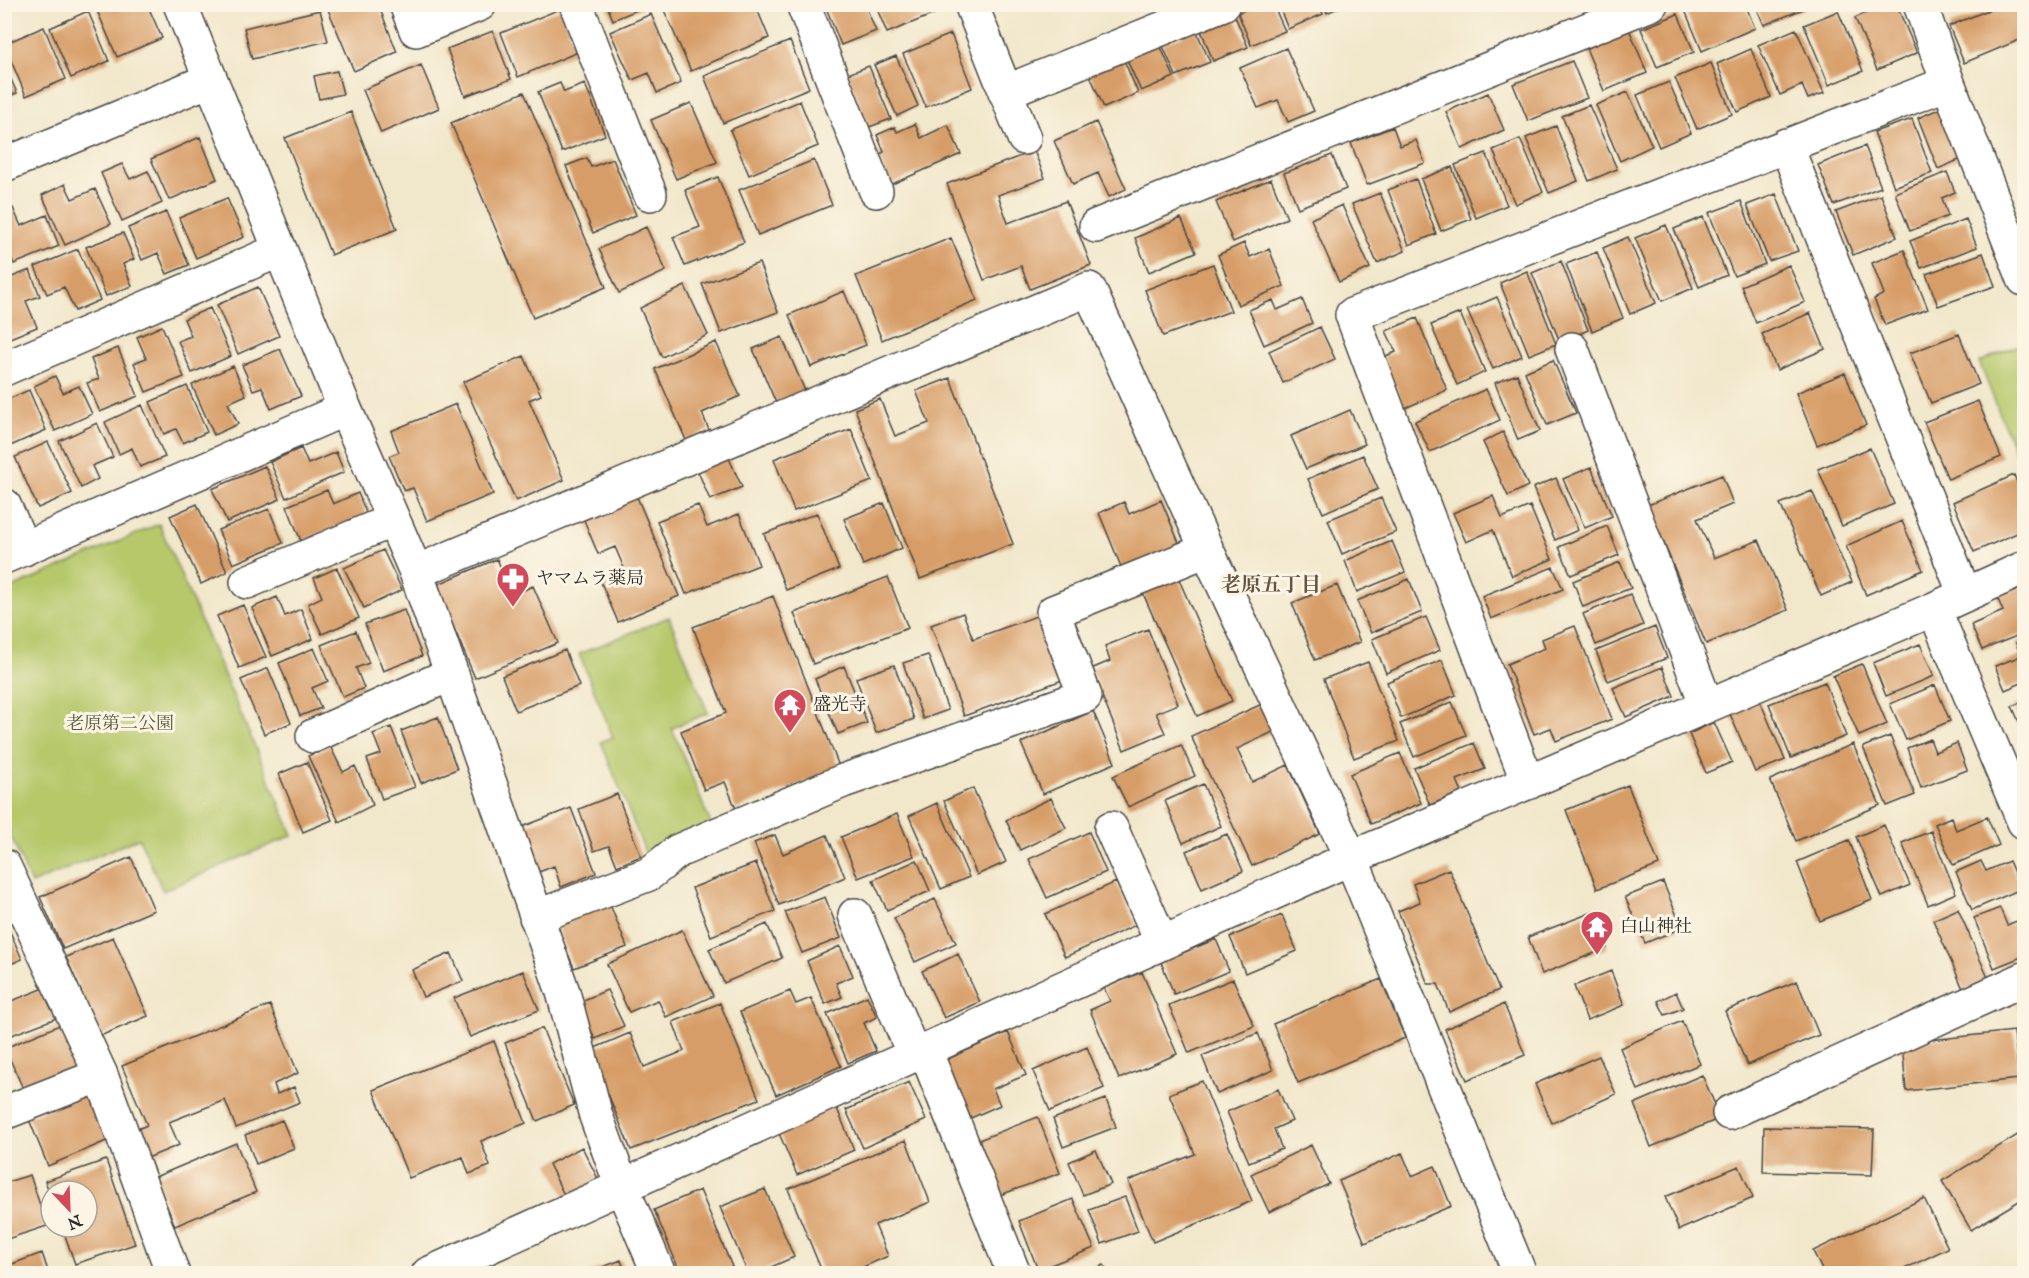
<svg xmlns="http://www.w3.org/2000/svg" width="2029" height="1278" viewBox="0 0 2029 1278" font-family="'IM FELL English','Noto Serif JP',serif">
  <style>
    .green { fill: #b6c86b; stroke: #707a4b; stroke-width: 1.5 }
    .building { fill: #d79d68 }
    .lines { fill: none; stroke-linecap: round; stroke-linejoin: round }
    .minor-casing { stroke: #494743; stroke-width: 36 }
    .minor { stroke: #fff; stroke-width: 33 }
    .labels { text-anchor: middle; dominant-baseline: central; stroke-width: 6; stroke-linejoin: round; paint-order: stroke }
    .poi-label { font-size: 18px; fill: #2b2b2b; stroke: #fcf5e5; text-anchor: start }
    .park-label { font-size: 18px; fill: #555a3e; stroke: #fcf5e5 }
    .neighbourhood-label { font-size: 20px; font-weight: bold; fill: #675340; stroke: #fcf5e5 }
  </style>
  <rect width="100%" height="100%" fill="#fcf5e5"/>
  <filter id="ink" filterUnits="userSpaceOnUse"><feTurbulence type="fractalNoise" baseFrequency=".0167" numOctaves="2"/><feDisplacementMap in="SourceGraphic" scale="12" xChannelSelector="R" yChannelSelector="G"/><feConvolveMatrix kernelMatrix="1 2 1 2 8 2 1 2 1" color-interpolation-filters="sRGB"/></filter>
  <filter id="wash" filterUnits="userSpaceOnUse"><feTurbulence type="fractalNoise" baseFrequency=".008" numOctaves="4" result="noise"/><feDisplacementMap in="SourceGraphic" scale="24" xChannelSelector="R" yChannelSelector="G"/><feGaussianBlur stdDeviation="1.35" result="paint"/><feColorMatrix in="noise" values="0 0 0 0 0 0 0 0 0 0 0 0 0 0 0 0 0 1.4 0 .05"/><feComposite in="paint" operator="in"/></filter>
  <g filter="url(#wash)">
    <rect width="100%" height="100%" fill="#f1e7cb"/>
    <path class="green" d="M2024 343V474L1979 362Z
      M159 524 293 835 163 891 139 838 31 884 5 822V591Z
      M669 617 708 713 672 728 712 827 646 854 601 742 613 737 579 654Z"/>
    <g id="blocks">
      <path class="building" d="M104 4H147L162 38 117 57 96 8Z
        M332 4H378L397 52 354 71 327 7Z
        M672 4H755L769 38 691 71 663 8Z
        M875 4H930L934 14 887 33Z
        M1257 4H1273L1285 31 1251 45 1238 13Z
        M1278 4H1319L1323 14 1288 29Z
        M1323 4H1346L1327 13Z
        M1693 4H1745L1755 28 1702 51 1684 8Z
        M1755 4H1813V5L1764 25Z
        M1886 4H1896L1917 53 1877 70 1855 18Z
        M1942 4H1957L1945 10Z
        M2003 4H2024V38L1964 63 1949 26Z
        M607 5H649L613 20Z
        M825 5H865L876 31 841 45Z
        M560 9 578 52 518 77 501 33Z
        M320 10 328 41 252 59 244 28Z
        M88 11 109 61 71 78 50 28Z
        M1838 11 1863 71 1829 85 1804 25Z
        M651 14 681 83 657 93 649 73 632 80 610 32Z
        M1234 14 1248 47 1213 61 1200 28Z
        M1678 14 1694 52 1657 67 1641 29Z
        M44 27 66 79 26 96 4 44Z
        M1629 29 1647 73 1604 91 1586 48Z
        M1796 29 1824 93 1808 99 1802 85 1780 95 1758 45Z
        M1196 30 1210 62 1176 76 1162 44Z
        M493 31 511 79 465 96 447 49Z
        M951 34 972 88 926 107 903 54Z
        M790 41 809 88 723 123 704 76Z
        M1159 43 1174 77 1141 91 1126 58Z
        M1286 48 1314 111 1288 122 1278 100 1258 108 1240 68Z
        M1751 49 1771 97 1737 112 1717 64Z
        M896 56 918 106 897 116 874 65Z
        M1123 58 1138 93 1104 108 1089 73Z
        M1572 61 1587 98 1528 121 1513 84Z
        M4 63 17 93 4 98Z
        M1711 63 1732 114 1697 129 1675 78Z
        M421 65 439 108 381 133 363 90Z
        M869 66 891 119 869 127 848 74Z
        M337 71 343 94 319 99 314 76Z
        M1669 82 1691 133 1659 147 1637 95Z
        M560 83 564 92 585 84 605 135 562 152 538 92Z
        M524 92 606 287 533 318 451 123Z
        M1628 92 1652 146 1620 161 1596 105Z
        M1488 93 1504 130 1462 149 1446 112Z
        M800 101 818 146 749 175 730 130Z
        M691 103 717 162 676 179 651 120Z
        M1589 105 1617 169 1589 181 1562 116Z
        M1941 108 1961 159 1938 169 1918 118Z
        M351 112 397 229 331 255 285 138Z
        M1912 119 1932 173 1894 187 1874 132Z
        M1096 122 1126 189 1109 197 1098 173 1073 184 1054 141Z
        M915 124 921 138 948 125 961 154 890 185 878 155 884 152 877 135 895 127 897 132Z
        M1556 126 1578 181 1549 193 1526 138Z
        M1393 127 1400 146 1416 140 1425 163 1367 185 1351 143Z
        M200 137 217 179 169 200 151 159Z
        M1520 139 1543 192 1515 204 1493 150Z
        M1865 146 1881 187 1834 205 1818 165Z
        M1034 151 1045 178 998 195 1008 223 1066 201 1091 265 1030 289 1021 266 984 280 947 184Z
        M1486 153 1507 205 1476 218 1455 165Z
        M1332 155 1346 189 1298 208 1284 173Z
        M587 158 591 167 613 159 636 215 593 233 566 166Z
        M814 160 832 205 758 235 739 190Z
        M122 164 130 179 148 171 162 203 122 221 101 173Z
        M1452 167 1471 219 1441 231 1421 179Z
        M1947 172 1955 192 1942 198 1948 216 1910 231 1895 193Z
        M718 177 744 242 685 266 673 237 700 227 685 190Z
        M1271 179 1287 218 1233 242 1216 202Z
        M1416 179 1436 234 1409 245 1388 190Z
        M65 184 72 199 95 189 111 224 65 245 42 195Z
        M1380 193 1405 251 1377 263 1352 204Z
        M1776 194 1798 251 1769 261 1747 205Z
        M1881 195 1897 237 1853 255 1836 212Z
        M227 198 244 237 196 258 179 218Z
        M1741 201 1765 264 1734 276 1709 213Z
        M1342 205 1370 268 1339 282 1311 219Z
        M13 208 21 226 47 215 59 246 14 264 4 241V211Z
        M166 212 189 265 167 274 158 253 142 260 128 228Z
        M1703 217 1727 275 1699 287 1674 229Z
        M1181 218 1196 252 1149 272 1135 238Z
        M1966 219 1977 247 1921 268 1910 241Z
        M1666 225 1693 288 1662 301 1635 238Z
        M646 227 666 271 619 293 599 249Z
        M123 233 134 259 123 264 132 286 106 296 86 247Z
        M1628 237 1656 303 1630 314 1603 248Z
        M951 238 977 300 882 340 856 276Z
        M1244 243 1250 257 1269 249 1284 286 1238 305 1218 255Z
        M78 249 100 300 75 311 64 287 47 294 35 267Z
        M1904 250 1928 309 1885 325 1874 299 1884 294 1872 263Z
        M1597 252 1623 318 1592 331 1566 264Z
        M1983 253 1995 286 1938 306 1926 274Z
        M1561 261 1588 330 1560 342 1532 273Z
        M759 263 778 312 721 333 702 284Z
        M1213 264 1231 311 1163 336 1145 290Z
        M1789 265 1805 302 1756 323 1741 286Z
        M30 270 40 296 26 301 37 327 10 338 4 324V280Z
        M1527 271 1556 344 1529 355 1500 283Z
        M685 286 708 335 662 357 640 308Z
        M258 287 279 336 238 354 217 305Z
        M844 291 866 345 811 367 789 315Z
        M1497 297 1522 356 1493 369 1467 310Z
        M1302 299 1312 323 1264 345 1249 310 1273 300 1277 310Z
        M210 308 231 356 192 373 178 341 191 336 184 319Z
        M1460 313 1485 372 1457 385 1431 325Z
        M1810 313 1825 349 1777 370 1762 334Z
        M1417 318 1447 390 1405 408 1383 357 1396 352 1386 331Z
        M162 326 184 377 146 392 134 363 146 358 137 337Z
        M1320 327 1335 359 1283 383 1269 351Z
        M1959 334 1979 384 1931 403 1910 353Z
        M782 337 805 391 776 403 753 349Z
        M716 342 740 396 702 413 709 430 686 440 655 369Z
        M118 348 138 396 100 412 87 383 99 379 91 359Z
        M280 349 301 396 271 409 262 387 253 390 242 365Z
        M524 356 541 395 529 400 564 480 516 501 463 382Z
        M1553 360 1576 413 1547 425 1525 372Z
        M233 366 246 395 228 403 238 424 214 435 192 385Z
        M1845 373 1866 425 1817 445 1796 393Z
        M1517 374 1540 431 1518 440 1495 383Z
        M55 376 63 393 79 386 92 414 55 431 34 386Z
        M950 378 1013 544 920 579 855 409 880 399 895 436 929 423 916 391Z
        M187 386 207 432 183 443 176 429 164 434 150 402Z
        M1486 389 1500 420 1430 452 1415 421Z
        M29 390 46 430 6 448 4 444V401Z
        M1978 401 2001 457 1948 479 1924 422Z
        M456 404 493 494 427 521 413 488 404 491 389 456 399 452 391 431Z
        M142 405 165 457 140 467 132 448 119 454 105 422Z
        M1350 410 1365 444 1306 469 1291 436Z
        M97 423 113 457 92 466 98 479 81 488 59 441Z
        M851 429 872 481 794 511 774 459Z
        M1503 432 1528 486 1508 496 1483 442Z
        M48 442 72 493 38 508 15 457Z
        M301 448 308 464 336 452 344 472 286 498 270 462Z
        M1870 448 1894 504 1842 526 1818 469Z
        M1363 455 1378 489 1323 513 1308 479Z
        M728 456 742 487 710 500 697 469Z
        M265 466 280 499 227 522 212 489Z
        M1591 467 1612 516 1585 528 1563 479Z
        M1722 475 1733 504 1697 519 1714 558 1759 540 1788 610 1706 644 1648 505Z
        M2014 475 2024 500V530L1974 552 1953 502Z
        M1556 478 1578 530 1555 540 1533 488Z
        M327 490 333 504 358 493 367 515 301 541 287 506Z
        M1812 491 1852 582 1821 596 1780 504Z
        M1493 496 1502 518 1530 506 1552 559 1512 576 1493 530 1466 542 1453 513Z
        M637 497 679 596 618 622 599 578 624 568 615 547 598 554 584 520Z
        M1381 498 1396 532 1342 554 1328 520Z
        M1161 500 1180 545 1122 569 1099 513 1124 502 1129 514Z
        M884 503 902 548 863 565 844 519Z
        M197 504 227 572 201 584 170 516Z
        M698 505 707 527 739 514 759 565 686 594 657 521Z
        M269 509 283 543 233 564 218 530Z
        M817 513 839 569 786 590 764 534Z
        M1902 521 1923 570 1866 595 1846 546Z
        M1607 526 1619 555 1571 575 1559 547Z
        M1392 541 1405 572 1357 592 1345 561Z
        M383 550 402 590 364 608 344 568Z
        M497 559 513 595 533 586 558 643 475 678 436 585Z
        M1620 562 1631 588 1583 607 1573 581Z
        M1553 567 1563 589 1491 619 1482 596Z
        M337 568 359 618 322 634 308 604 322 597 314 578Z
        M1177 575 1232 701 1197 716 1142 591Z
        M888 577 908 628 813 664 794 613Z
        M1409 579 1422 612 1371 633 1357 601Z
        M1337 585 1360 642 1315 660 1292 603Z
        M2024 585V633L1982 650 1971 625 2003 611 1997 597Z
        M1630 594 1643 625 1596 645 1583 614Z
        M773 596 840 769 736 809 725 782 704 790 681 731 726 713 693 627Z
        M277 597 285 616 301 609 313 639 272 656 252 608Z
        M243 605 266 657 239 668 217 616Z
        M404 610 422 656 383 671 365 624Z
        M963 613 973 639 1042 614 1065 679 964 716 931 625Z
        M1426 617 1440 650 1386 673 1372 639Z
        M1575 626 1612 719 1556 741 1551 728 1534 734 1507 664 1545 648 1542 639Z
        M1655 627 1667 658 1608 681 1596 651Z
        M1148 629 1178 704 1156 713 1165 733 1124 750 1091 669 1110 661 1105 646Z
        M356 631 369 663 356 668 364 688 343 697 321 645Z
        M2024 640V682L2005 690 1995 666 2021 656 2016 643Z
        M1920 644 1934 676 1886 696 1873 663Z
        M314 648 328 681 312 688 321 708 300 716 279 663Z
        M565 650 579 686 516 711 502 676Z
        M928 655 948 710 923 719 903 663Z
        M1442 660 1456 695 1401 718 1387 682Z
        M1368 662 1399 741 1354 758 1324 679Z
        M1862 664 1887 724 1859 736 1833 676Z
        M894 665 914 719 876 733 856 678Z
        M844 666 867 723 838 734 815 679Z
        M1662 667 1674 696 1626 717 1613 688Z
        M268 668 291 723 264 734 241 680Z
        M1825 682 1846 736 1791 758 1769 704Z
        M1935 685 1950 721 1906 740 1890 704Z
        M1760 701 1785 760 1755 772 1730 714Z
        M2024 701V730L2023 731 2012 706Z
        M1452 702 1466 735 1414 757 1400 724Z
        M1262 704 1275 731 1237 749 1252 782 1288 765 1320 834 1252 866 1191 736Z
        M1093 711 1115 763 1043 794 1021 743Z
        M438 717 457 769 421 783 401 731Z
        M1714 722 1732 762 1706 773 1689 734Z
        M391 727 415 787 382 799 367 759 381 754 373 734Z
        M1890 736 1915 795 1887 806 1863 747Z
        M1930 739 1935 752 1957 743 1967 770 1921 788 1907 748Z
        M1474 743 1485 769 1457 780 1462 792 1430 805 1414 768Z
        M1853 744 1880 805 1796 841 1770 780Z
        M1181 745 1195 776 1128 807 1113 776Z
        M330 746 343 772 355 766 373 805 339 822 308 756Z
        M1400 753 1421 803 1371 824 1350 774Z
        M307 762 332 820 303 832 279 774Z
        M1203 784 1221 826 1183 843 1165 801Z
        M1628 785 1659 865 1597 889 1566 810Z
        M973 788 1006 862 977 875 944 801Z
        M617 794 641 856 617 866 609 846 594 851 579 809Z
        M1051 798 1066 828 1020 850 1006 820Z
        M937 803 969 877 941 889 909 816Z
        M571 808 596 873 561 887 554 866 539 872 522 827Z
        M897 814 914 856 858 878 841 837Z
        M1951 817 1956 830 1987 817 1999 845 1953 865 1935 824Z
        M1884 825 1910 885 1882 897 1856 837Z
        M1931 831 1956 893 1928 905 1902 843Z
        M1089 832 1106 872 1047 898 1029 859Z
        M1227 834 1243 871 1202 889 1186 851Z
        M775 835 783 854 827 835 845 877 779 905 754 843Z
        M1849 840 1872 900 1820 921 1797 862Z
        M131 857 154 910 63 949 40 897Z
        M917 860 930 891 887 910 873 880Z
        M1981 861 1986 871 2009 861 2021 889 1972 910 1956 872Z
        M756 863 775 911 711 936 692 888Z
        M1449 869 1499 990 1449 1012 1438 984H1428L1398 911 1420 902 1413 884Z
        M1116 882 1136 925 1065 957 1045 914Z
        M1663 882 1682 928 1645 943 1625 897Z
        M825 897 841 938 802 953 785 912Z
        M935 899 956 943 915 962 894 918Z
        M609 902 627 947 574 968 555 923Z
        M2000 908 2007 925 2024 918V956L1994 968 1974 918Z
        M1958 909 1989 980 1964 991 1933 920Z
        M1593 912 1607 948 1542 974 1528 937Z
        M1282 915 1297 951 1245 973 1230 937Z
        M4 918 22 959 4 967Z
        M767 924 782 958 724 983 709 949Z
        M682 930 713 996 666 1017 658 1000 629 1012 607 964Z
        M113 937 148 1016 100 1036 66 957Z
        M1216 939 1229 971 1174 994 1161 962Z
        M840 946 853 976 836 983 842 997 825 1004 807 961Z
        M451 953 463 981 423 997 412 970Z
        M958 954 980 1002 944 1018 922 971Z
        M523 971 539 1010 470 1037 454 998Z
        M1611 971 1624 1005 1587 1020 1574 986Z
        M1142 972 1177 1054 1119 1079 1090 1010 1110 1001 1104 988Z
        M1233 979 1254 1026 1189 1053 1169 1005Z
        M1381 979 1405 1038 1298 1083 1273 1024Z
        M1797 981 1819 1035 1747 1065 1725 1011Z
        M47 987 59 1017 4 1038V1004Z
        M607 990 624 1026 595 1039 579 1002Z
        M790 991 796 1004 811 998 841 1066 776 1095 740 1012Z
        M1676 992 1683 1008 1665 1015 1658 1001Z
        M867 996 877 1017 864 1023 876 1051 848 1063 827 1014Z
        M2024 1001V1023L2017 1004Z
        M720 1003 759 1099 631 1150 590 1050 630 1033 644 1067 684 1051 673 1022Z
        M1504 1004 1525 1055 1467 1080 1445 1029Z
        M270 1005 298 1073 274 1084 277 1094 294 1087 300 1102 236 1128 225 1100 169 1122 179 1145 145 1159 133 1131 147 1125 122 1066Z
        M1682 1021 1700 1064 1638 1090 1620 1048Z
        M62 1024 81 1068 25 1093 5 1048Z
        M542 1028 574 1105 537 1121 505 1043Z
        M2014 1031 2019 1079 1906 1091 1902 1043Z
        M1008 1032 1026 1075 993 1089 1000 1105 964 1121 939 1063Z
        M1258 1033 1273 1070 1217 1094 1202 1056Z
        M494 1041 526 1123 481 1141 490 1166 469 1174 463 1157 409 1178 373 1090Z
        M1087 1047 1104 1088 1050 1111 1033 1071Z
        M1599 1056 1616 1094 1552 1123 1535 1084Z
        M1702 1075 1721 1118 1651 1147 1634 1104Z
        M1202 1081 1252 1201 1153 1242 1128 1181 1195 1154 1169 1094Z
        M909 1082 926 1120 863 1148 846 1110Z
        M1278 1089 1292 1121 1274 1129 1282 1149 1249 1162 1227 1112Z
        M92 1091 111 1139 48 1166 28 1117Z
        M1106 1099 1116 1127 1063 1147 1053 1119Z
        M836 1106 854 1150 797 1175 778 1131Z
        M1038 1117 1060 1173 1000 1195 979 1140Z
        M282 1120 294 1148 256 1164 245 1135Z
        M1764 1127 1874 1129 1872 1175 1763 1172Z
        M2024 1131V1198L1971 1230 1942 1181Z
        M906 1140 930 1202 875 1225 888 1256 847 1274H823L788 1189Z
        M236 1143 256 1192 175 1226 155 1177Z
        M1311 1145 1329 1184 1269 1212 1251 1174Z
        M582 1147 600 1183 566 1199 549 1164Z
        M1096 1150 1111 1184 1083 1195 1069 1162Z
        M1402 1153 1412 1176 1435 1166 1451 1206 1365 1243 1339 1181Z
        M106 1160 135 1244 75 1264 62 1227H87V1191H51V1196L45 1181Z
        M1739 1166 1753 1198 1679 1230 1665 1197Z
        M30 1175 47 1226 4 1240V1183Z
        M765 1189 794 1257 755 1274H748L720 1207Z
        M700 1190 735 1274H681L654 1210Z
        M1125 1197 1138 1231 1102 1244 1089 1210Z
        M1924 1198 1948 1248 1894 1274H1824L1813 1251Z
        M1073 1199 1094 1248 1038 1270 1019 1221Z
        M42 1253 49 1274H4V1267Z
        M621 1260 626 1274H587V1273Z
        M1104 1265 1108 1274H1083V1273Z"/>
    </g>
  </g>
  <g filter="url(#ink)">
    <use href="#blocks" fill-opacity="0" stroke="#494743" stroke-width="1.5"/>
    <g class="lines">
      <g class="minor-casing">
        <path id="minor" d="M180 4 345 409 416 572 563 992 596 1116 622 1187 659 1274
          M406 4 416 30 480 4
          M576 4 650 194
          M803 4 876 191
          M971 4 1024 138
          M1920 4 1948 83 2024 279
          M1005 92 1223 4
          M1786 145 1965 595
          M4 165 210 80
          M1096 226 1651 4
          M1572 349 1707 706
          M4 369 280 250
          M4 505 24 549
          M4 557 345 409
          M416 572 1089 289 1207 550 1351 858 1520 1274
          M247 582 393 520
          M1934 609 2024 822
          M313 736 451 674
          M1528 783 1352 315 1948 83
          M1111 828 1162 943
          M4 866 101 1075 173 1274
          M855 915 914 1055
          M536 917 649 874 678 851 843 781 1085 696 1053 612 1207 550
          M925 1050 1014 1274
          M4 1113 101 1075
          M1729 1113 2024 979
          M428 1274 1351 858 1934 609 2024 568"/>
      </g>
      <use href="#minor" class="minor"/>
    </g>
  </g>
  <defs>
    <g id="pharmacy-pin" transform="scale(1.725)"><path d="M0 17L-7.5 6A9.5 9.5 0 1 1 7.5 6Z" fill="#d1495b" stroke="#fcf5e5"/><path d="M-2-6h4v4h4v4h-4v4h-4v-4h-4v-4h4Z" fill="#fff"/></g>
    <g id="temple-pin" transform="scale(1.725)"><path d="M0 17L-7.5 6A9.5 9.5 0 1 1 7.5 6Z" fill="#d1495b" stroke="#fcf5e5"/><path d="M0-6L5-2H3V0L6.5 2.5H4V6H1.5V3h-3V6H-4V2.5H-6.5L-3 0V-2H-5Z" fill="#fff"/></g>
  </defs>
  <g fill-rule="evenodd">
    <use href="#pharmacy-pin" x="513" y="579"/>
    <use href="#temple-pin" x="790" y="705"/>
    <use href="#temple-pin" x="1597" y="927"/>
  </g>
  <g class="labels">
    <g class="poi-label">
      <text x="536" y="579">ヤマムラ薬局</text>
      <text x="813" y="705">盛光寺</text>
      <text x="1620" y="927">白山神社</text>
    </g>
    <g class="park-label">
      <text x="120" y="724">老原第二公園</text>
    </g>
    <g class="neighbourhood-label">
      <text x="1271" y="585">老原五丁目</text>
    </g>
  </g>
  <rect width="2029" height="1278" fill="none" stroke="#fcf5e5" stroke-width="24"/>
  <g transform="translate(69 1209) rotate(157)"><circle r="28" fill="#fcf5e5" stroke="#a8a49b" stroke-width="1.5"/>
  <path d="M0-4.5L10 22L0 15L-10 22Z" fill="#d1495b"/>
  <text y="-9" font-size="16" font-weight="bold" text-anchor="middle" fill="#2b2b2b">N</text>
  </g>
</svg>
